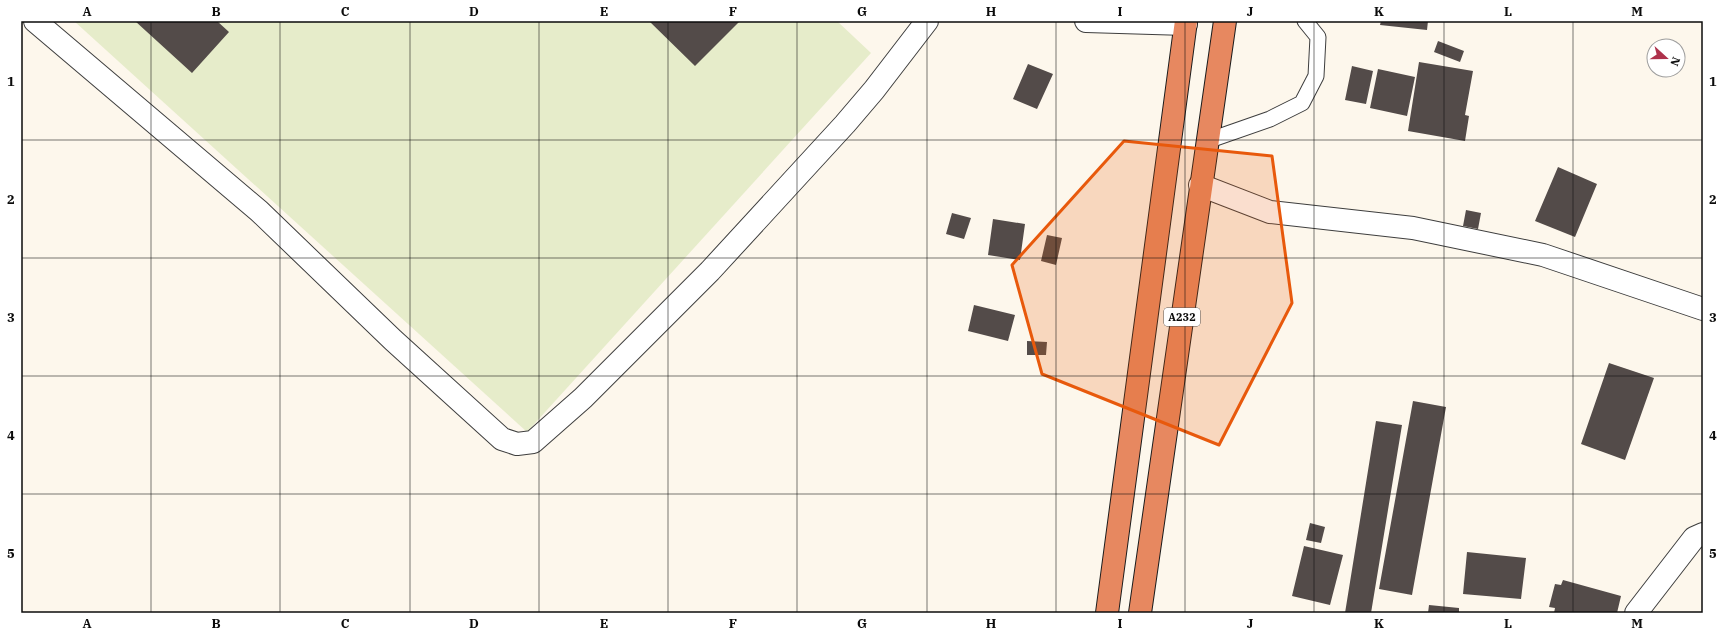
<svg xmlns="http://www.w3.org/2000/svg" width="1724" height="634" viewBox="0 0 1724 634" font-family="'IBM Plex Serif',serif">
  <style>
    .pitch { fill: #e6ecca }
    .building { fill: #534b49 }
    .lines { fill: none; stroke-linecap: round; stroke-linejoin: round }
    .lane-casing { stroke: #3e3e3e; stroke-width: 17 }
    .street-casing { stroke: #3e3e3e; stroke-width: 24 }
    .highway-casing { stroke: #1c1c1c; stroke-width: 24 }
    .lane { stroke: #fff; stroke-width: 15 }
    .street { stroke: #fff; stroke-width: 22 }
    .highway { stroke: #e78860; stroke-width: 22 }
    .marked { fill: #e8590c; fill-opacity: 0.2; stroke: #e8590c; stroke-width: 3; stroke-linejoin: round }
    .grid { fill: none; stroke: #0b0b0b; stroke-width: 1; stroke-opacity: 0.55 }
    .labels { text-anchor: middle; dominant-baseline: central; stroke-width: 4; stroke-linejoin: round; paint-order: stroke }
    .shield { fill: #fff; stroke: #545454; stroke-width: 1 }
    .shield-label { font-size: 11px; font-weight: bold; fill: #0b0b0b }
    .neatline { fill: none; stroke: #0b0b0b; stroke-width: 1.5 }
    .grid-label { font-size: 13px; text-anchor: middle; font-weight: bold; fill: #0b0b0b }
  </style>
  <rect width="100%" height="100%" fill="#fdf7ec"/>
  <path class="pitch" d="M74 21H837L871 53 527 432Z"/>
  <path class="building" d="M135 21H217L229 32 192 73Z
    M649 21H740L695 66Z
    M1381 21H1428L1427 30 1380 25Z
    M1438 41 1464 51 1460 62 1434 52Z
    M1419 62 1473 71 1465 115 1469 116 1465 141 1408 131Z
    M1028 64 1053 74 1037 109 1013 99Z
    M1352 66 1373 71 1366 104 1345 100Z
    M1378 69 1415 77 1407 116 1370 108Z
    M1558 167 1597 184 1575 237 1535 221Z
    M1466 210 1481 213 1478 229 1463 226Z
    M952 213 971 218 964 239 946 234Z
    M993 219 1025 224 1020 260 988 255Z
    M1047 235 1062 238 1056 265 1041 261Z
    M974 305 1015 315 1008 341 968 331Z
    M1027 341 1047 342 1046 355H1027Z
    M1609 363 1654 378 1625 460 1581 444Z
    M1413 401 1446 407 1412 595 1379 589Z
    M1376 421 1402 425 1371 613H1345Z
    M1310 523 1325 527 1321 543 1306 540Z
    M1304 546 1343 555 1330 605 1292 596Z
    M1467 552 1526 558 1521 599 1463 594Z
    M1563 580 1621 596 1617 613H1554L1555 608 1549 607 1555 584 1561 585Z
    M1429 605 1459 608V613H1428Z"/>
  <g class="lines">
    <g class="lane-casing">
      <path id="lane" d="M1207 141 1270 119 1302 103 1316 76 1318 37 1305 21"/>
    </g>
    <g class="street-casing">
      <path id="street" d="M35 21 259 211 393 340 502 439 517 444 533 442 583 398 710 271 845 124 874 90 927 21
        M1086 21 1186 24
        M1200 185 1270 212 1413 228 1543 255 1703 309
        M1636 613 1694 538 1703 534"/>
    </g>
    <g class="highway-casing">
      <path id="highway" d="M1107 613 1186 21
        M1140 613 1225 21"/>
    </g>
    <use href="#lane" class="lane"/>
    <use href="#street" class="street"/>
    <use href="#highway" class="highway"/>
  </g>
  <path class="marked" d="M1124 141 1272 156 1292 303 1219 445 1042 374 1012 265Z"/>
  <path class="grid" d="M151 21V613M280 21V613M410 21V613M539 21V613M668 21V613M797 21V613M927 21V613M1056 21V613M1185 21V613M1314 21V613M1444 21V613M1573 21V613M21 140H1703M21 258H1703M21 376H1703M21 494H1703"/>
  <g class="labels">
    <rect class="shield" x="1164" y="308" width="36" height="18" rx="3"/>
    <g class="shield-label">
      <text x="1182" y="317">A232</text>
    </g>
  </g>
  <rect width="1724" height="634" fill="none" stroke="#ffffff" stroke-width="44"/>
  <g transform="translate(1666 58) rotate(111)"><circle r="19" fill="#ffffff" stroke="#9d9d9d"/>
  <path d="M0-3L7 15L0 10L-7 15Z" fill="#ae314b"/>
  <text y="-6" font-size="11" font-weight="bold" text-anchor="middle" fill="#0b0b0b">N</text>
  </g>
  <rect x="22" y="22" width="1680" height="590" class="neatline"/>
  <g class="grid-label">
    <text x="87" y="16">A</text>
    <text x="216" y="16">B</text>
    <text x="345" y="16">C</text>
    <text x="474" y="16">D</text>
    <text x="604" y="16">E</text>
    <text x="733" y="16">F</text>
    <text x="862" y="16">G</text>
    <text x="991" y="16">H</text>
    <text x="1120" y="16">I</text>
    <text x="1250" y="16">J</text>
    <text x="1379" y="16">K</text>
    <text x="1508" y="16">L</text>
    <text x="1637" y="16">M</text>
    <text x="11" y="86">1</text>
    <text x="1713" y="86">1</text>
    <text x="11" y="204">2</text>
    <text x="1713" y="204">2</text>
    <text x="11" y="322">3</text>
    <text x="1713" y="322">3</text>
    <text x="11" y="440">4</text>
    <text x="1713" y="440">4</text>
    <text x="11" y="558">5</text>
    <text x="1713" y="558">5</text>
    <text x="87" y="628">A</text>
    <text x="216" y="628">B</text>
    <text x="345" y="628">C</text>
    <text x="474" y="628">D</text>
    <text x="604" y="628">E</text>
    <text x="733" y="628">F</text>
    <text x="862" y="628">G</text>
    <text x="991" y="628">H</text>
    <text x="1120" y="628">I</text>
    <text x="1250" y="628">J</text>
    <text x="1379" y="628">K</text>
    <text x="1508" y="628">L</text>
    <text x="1637" y="628">M</text>
  </g>
</svg>
